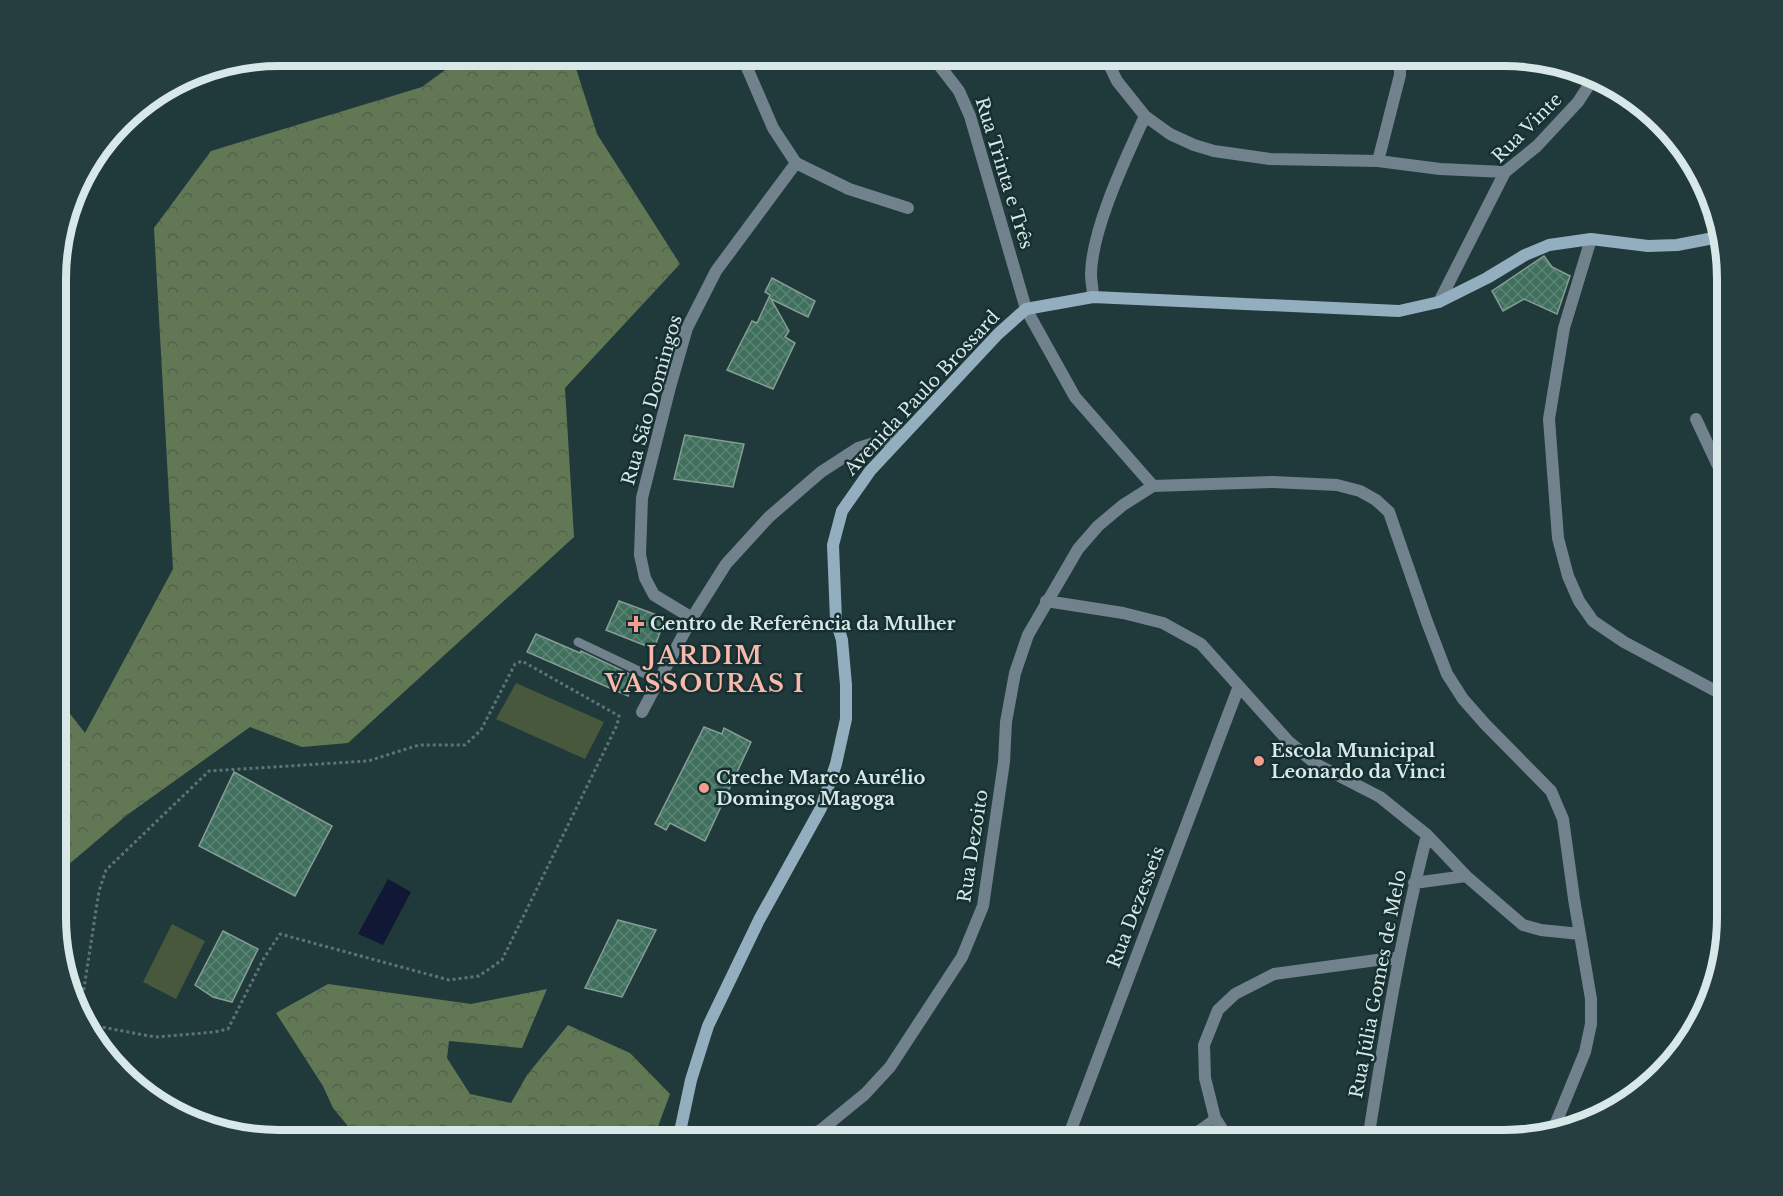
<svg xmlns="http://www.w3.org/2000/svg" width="1783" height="1196" viewBox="0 0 1783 1196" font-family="'Libre Baskerville',serif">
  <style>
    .forest { fill: url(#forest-crowns) }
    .pitch { fill: #47583d }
    .water { fill: #101835 }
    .building { fill: url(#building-cross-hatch); stroke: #869e94; stroke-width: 1.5 }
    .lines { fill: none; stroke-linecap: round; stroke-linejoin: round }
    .path { stroke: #5e7375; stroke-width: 3; stroke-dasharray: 3 3; stroke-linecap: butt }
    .service { stroke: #71828d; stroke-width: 9 }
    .minor { stroke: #71828d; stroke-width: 12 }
    .secondary { stroke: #92aebf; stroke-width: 12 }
    .poi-dot { fill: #f49d8c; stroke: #162f31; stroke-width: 2 }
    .labels { text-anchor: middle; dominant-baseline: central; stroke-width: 5; stroke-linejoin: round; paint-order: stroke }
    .street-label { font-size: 18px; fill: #d8e7e8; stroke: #162f31 }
    .poi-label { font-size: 18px; font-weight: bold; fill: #d8e7e8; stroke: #162f31; text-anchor: start }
    .district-label { font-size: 24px; font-weight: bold; letter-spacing: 1.5px; fill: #fab8aa; stroke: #162f31 }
    .rim { fill: none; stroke: #d8e7e8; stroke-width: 8 }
  </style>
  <defs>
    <pattern id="forest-crowns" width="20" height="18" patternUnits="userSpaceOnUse" patternTransform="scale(1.5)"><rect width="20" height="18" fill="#627855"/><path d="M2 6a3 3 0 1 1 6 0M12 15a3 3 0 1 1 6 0" fill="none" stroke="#53614e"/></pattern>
    <pattern id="building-cross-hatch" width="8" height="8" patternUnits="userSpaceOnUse" patternTransform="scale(1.5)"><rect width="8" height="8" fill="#406f5d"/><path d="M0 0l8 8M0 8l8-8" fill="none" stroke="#5b8474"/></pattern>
  </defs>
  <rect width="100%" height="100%" fill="#20393b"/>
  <path class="forest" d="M464 56H572L597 134 680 264 565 388 574 537 348 743 302 747 250 727 127 815 68 865 57 867V697L85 733 173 569 154 228 211 151 422 87Z
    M328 984 471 1004 547 989 522 1048 449 1041 447 1058 470 1094 511 1103 527 1075 568 1025 630 1053 670 1094 653 1140H463L392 1131 357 1137 333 1108 323 1086 276 1013Z"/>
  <path class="pitch" d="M516 683 604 722 585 759 496 719Z
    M172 924 205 941 176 999 143 982Z"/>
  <path class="water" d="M388 879 411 892 383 945 358 934Z"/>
  <path class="building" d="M1544 256 1552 267 1570 276 1557 314 1524 299 1503 311 1492 291Z
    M772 278 815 301 808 317 771 299 789 331 785 337 795 343 773 389 727 370 752 321 757 323 770 295 765 292Z
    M685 435 744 444 733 487 674 479Z
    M619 601 665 618 654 649 606 630Z
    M536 634 580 653 581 651 636 677 628 696 527 652Z
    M704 727 722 734 724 728 751 742 705 841 670 823 666 830 655 824Z
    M234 772 332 826 295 896 199 846Z
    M618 920 656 930 622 997 585 988Z
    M223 931 258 949 232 1002 213 997 195 985Z"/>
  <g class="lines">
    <path class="path" d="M80 1014 99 891 106 870 209 771 368 761 419 745H465L481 730 515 664 522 661 619 716 617 725 502 960 479 976 449 980 280 934 264 958 228 1029 214 1032 155 1037 91 1025 83 1021"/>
    <path class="service" d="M578 642 658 680
      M1184 1140 1215 1118"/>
    <path class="minor" d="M742 56 773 128 796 163 849 189 908 208
      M932 56 959 91 970 116 1026 309 1075 397 1153 486
      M1105 56 1117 81 1145 116 1170 134 1194 145 1214 151 1270 159 1378 161 1440 169 1505 172
      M1378 161 1400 75V56
      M1591 239 1564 328 1549 419 1558 538 1568 576 1579 601 1593 621 1624 642 1727 697
      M1093 297C1093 289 1091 281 1091 274 1092 228 1126 158 1145 116
      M1439 302 1505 172 1537 146 1578 102 1591 82 1593 76
      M1696 419 1727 485
      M1153 486 1273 482 1337 485 1360 491 1376 500 1389 512 1427 622 1447 674 1463 699 1485 724 1551 791 1563 819 1574 899 1591 999V1024L1585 1052 1553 1130
      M1046 601 1123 613 1163 623 1201 644 1289 742 1316 764 1380 797 1427 835 1466 876 1523 925 1541 930 1580 934
      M692 618 654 595 645 578 640 555 642 498 670 387 687 328 716 271 796 163
      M642 712 692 618 726 564 769 517 821 472 858 448 904 434
      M1414 883 1466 876
      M797 1140 821 1130 865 1094 890 1067 962 957 983 906 1004 762 1006 722 1015 673 1028 635 1078 549 1098 526 1123 505 1153 486
      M1067 1140 1239 686
      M1229 1140 1215 1118 1205 1078 1204 1045 1218 1010 1235 994 1274 974 1399 957
      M1368 1140C1384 1038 1401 935 1427 835"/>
    <path class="secondary" d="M680 1140 681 1127 691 1080 708 1026 759 920 821 808 836 764 846 719V685L842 640 836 620 833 545 842 511 870 471 998 334 1026 309 1093 297 1399 311 1439 302 1487 278 1525 255 1549 245 1591 239 1648 246 1677 245 1719 237"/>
  </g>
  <g class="poi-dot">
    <path d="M633 615h6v6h6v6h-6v6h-6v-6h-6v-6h6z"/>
    <circle cx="1259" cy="761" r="6"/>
    <circle cx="704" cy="788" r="6"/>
  </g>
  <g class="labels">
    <g class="street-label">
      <text transform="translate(1527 128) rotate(-45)">Rua Vinte</text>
      <text transform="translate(1004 173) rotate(73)">Rua Trinta e Três</text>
      <text transform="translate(922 393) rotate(-47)">Avenida Paulo Brossard</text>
      <text transform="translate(652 400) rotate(-74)">Rua São Domingos</text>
      <text transform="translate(973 846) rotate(-81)">Rua Dezoito</text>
      <text transform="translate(1136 907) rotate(-69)">Rua Dezesseis</text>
      <text transform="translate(1378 984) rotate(-79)">Rua Júlia Gomes de Melo</text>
    </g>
    <g class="poi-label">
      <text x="650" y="624">Centro de Referência da Mulher</text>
      <text x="1271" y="751">Escola Municipal<tspan x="1271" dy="21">Leonardo da Vinci</tspan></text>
      <text x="716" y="778">Creche Marco Aurélio<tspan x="716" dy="21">Domingos Magoga</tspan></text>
    </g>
    <g class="district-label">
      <text x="705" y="655">JARDIM<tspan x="705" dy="28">VASSOURAS I</tspan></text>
    </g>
  </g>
  <path d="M0 0H1783V1196H0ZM279 66H1504A213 213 0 0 1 1717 279V917A213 213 0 0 1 1504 1130H279A213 213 0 0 1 66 917V279A213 213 0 0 1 279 66Z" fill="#263e40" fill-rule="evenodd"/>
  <path class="rim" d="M279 66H1504A213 213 0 0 1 1717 279V917A213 213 0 0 1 1504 1130H279A213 213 0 0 1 66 917V279A213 213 0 0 1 279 66Z"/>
</svg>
